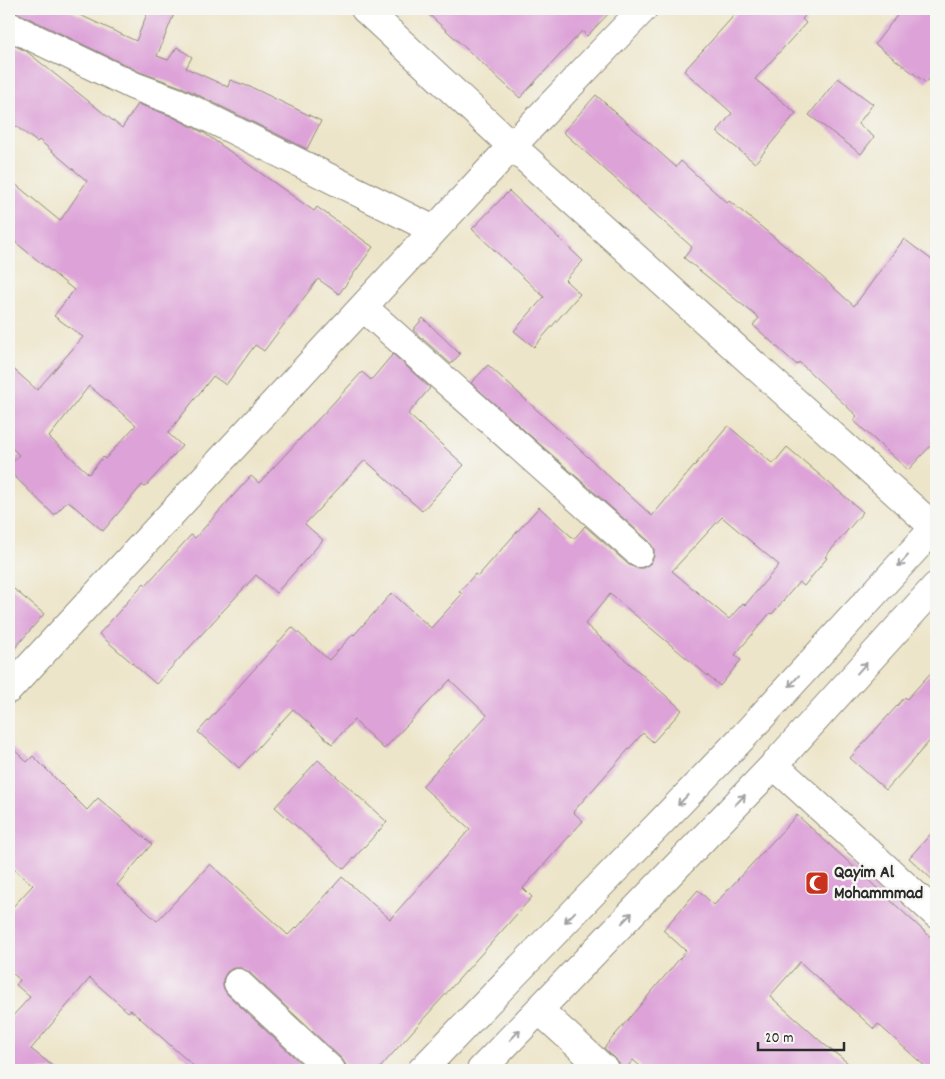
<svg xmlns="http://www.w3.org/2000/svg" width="945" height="1079" viewBox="0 0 945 1079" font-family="Dekko,sans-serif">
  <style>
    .building { fill: #dda2d8; fill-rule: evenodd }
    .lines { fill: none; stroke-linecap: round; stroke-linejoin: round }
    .minor-casing { stroke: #8c887a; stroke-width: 30 }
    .minor { stroke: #fff; stroke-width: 28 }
    .oneway { stroke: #a0a0a0 }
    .labels { text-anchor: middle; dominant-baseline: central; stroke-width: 5; stroke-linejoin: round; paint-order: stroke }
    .poi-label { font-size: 18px; font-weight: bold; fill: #2b2b2b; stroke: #f6f6f2; text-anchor: start }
  </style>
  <rect width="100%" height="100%" fill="#f6f6f2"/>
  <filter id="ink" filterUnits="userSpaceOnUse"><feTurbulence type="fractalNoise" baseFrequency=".02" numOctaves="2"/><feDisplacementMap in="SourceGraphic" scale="10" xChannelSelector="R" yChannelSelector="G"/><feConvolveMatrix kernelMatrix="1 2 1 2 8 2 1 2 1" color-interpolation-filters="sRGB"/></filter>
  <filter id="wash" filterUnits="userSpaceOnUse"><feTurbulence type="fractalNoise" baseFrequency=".0096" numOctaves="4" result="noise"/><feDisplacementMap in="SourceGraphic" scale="20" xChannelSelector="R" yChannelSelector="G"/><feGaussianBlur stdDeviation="1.12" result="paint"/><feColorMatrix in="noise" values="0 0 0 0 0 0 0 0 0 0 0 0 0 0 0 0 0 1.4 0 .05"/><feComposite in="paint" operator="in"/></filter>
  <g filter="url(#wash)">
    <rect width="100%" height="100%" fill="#ede5c9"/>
    <g id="blocks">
      <path class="building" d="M9 9H67L136 41 149 9H176L157 56 168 60 177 47 192 57 186 68 228 87 230 80 253 88 321 121 307 149 184 88 140 72 16 12 9 11Z
        M423 9H613L587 36 582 31 520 98Z
        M740 9H812L802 19 806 23 755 79 796 113 755 163 717 132 732 113 684 71Z
        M902 9H936V70L926 83 875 44Z
        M9 43 26 51 122 128 138 104 171 116 204 133 314 211 317 207 373 247 339 294 318 279 264 351 255 345 226 385 213 376 168 433 182 446 145 487 142 485 103 531 68 501 54 515 9 471V466L19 455 9 445V365L37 390 83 337 54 316 74 290 9 237V179L60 221 87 181 39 140 37 142 9 121ZM89 386 136 425 105 459 103 457 89 474 49 437Z
        M838 78 873 104 858 124 874 137 861 154 809 115Z
        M596 95 676 167 681 161 727 203 729 201 811 267 854 306 904 239 936 263V440L908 470 853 420 857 416 799 362 797 365 753 325 759 318 684 258 692 247 563 132Z
        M509 191 583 261 565 280 580 294 534 347 514 331 544 297 472 229Z
        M423 318 460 354 451 364 413 330Z
        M393 354 430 388 408 414 464 465 422 511 365 460 305 524 323 540 276 593 256 575 156 684 99 634 144 583 146 585 191 535 195 538 251 476 259 483 362 372 371 380Z
        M488 365 652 516 728 426 773 464 787 447 863 512 825 557 827 558 804 586 799 582 772 614 770 613 735 655 741 660 720 686 610 594 585 624 682 710 653 742 643 733 573 812 583 821 523 888 532 897 378 1070H346V1065L342 1059 249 972 241 968H233L227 972 223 979V987L227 994 308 1070H198L131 1010 128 1012 90 978 31 1049 58 1070H9V1020L30 997 16 985 20 980 9 970V911L33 885 9 865V745L27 762 33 756 87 810 98 798 152 844 117 885 157 921 210 864 288 935 296 927 297 928 342 877 390 919 470 829 422 786 487 715 450 680 384 749 354 720 332 744 293 709 239 768 198 732 292 627 329 660 353 634 354 635 392 593 431 628 462 594 459 592 475 574 478 576 539 507 574 539 585 526 629 565 636 568H643L651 563 654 556V549L649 541 471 383ZM722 517 779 565 745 605 743 603 729 619 672 571Z
        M9 585 44 614 9 655Z
        M936 667V734L886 790 850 758 905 697 907 699Z
        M318 760 387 822 344 869 275 807Z
        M797 815 936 942V1070H929L878 1024 874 1029 800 962 770 996 826 1046 857 1070H645L633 1060 625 1070H620V1065L616 1059 604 1048 686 951 663 930 698 890 714 905Z
        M936 828V883L909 858Z"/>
    </g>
  </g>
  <g filter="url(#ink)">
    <use href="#blocks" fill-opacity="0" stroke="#8c887a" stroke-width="1"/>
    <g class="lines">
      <g class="minor-casing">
        <path id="minor" d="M365 9 512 146 936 529
          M9 26 134 86 177 102 434 230
          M363 307 639 553
          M9 689 512 146 643 9
          M774 765 936 914
          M238 983 331 1070
          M539 1010 605 1070
          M422 1070 743 737 936 526
          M481 1070 774 765 936 586"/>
      </g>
      <use href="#minor" class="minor"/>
    </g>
    <defs><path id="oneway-shaft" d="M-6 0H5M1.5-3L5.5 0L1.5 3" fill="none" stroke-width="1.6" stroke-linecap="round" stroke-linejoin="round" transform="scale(1.25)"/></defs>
    <g class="oneway">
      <use href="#oneway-shaft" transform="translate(903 561) rotate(132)"/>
      <use href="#oneway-shaft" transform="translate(862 668) rotate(-48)"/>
      <use href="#oneway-shaft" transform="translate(794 681) rotate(132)"/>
      <use href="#oneway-shaft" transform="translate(683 800) rotate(134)"/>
      <use href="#oneway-shaft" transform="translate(740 800) rotate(-46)"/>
      <use href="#oneway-shaft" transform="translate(570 917) rotate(134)"/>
      <use href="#oneway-shaft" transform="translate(627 918) rotate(-46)"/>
      <use href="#oneway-shaft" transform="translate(515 1035) rotate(-46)"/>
    </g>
  </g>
  <defs>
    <g id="mosque-square" transform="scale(1.25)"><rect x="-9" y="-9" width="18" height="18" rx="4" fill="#c8321e" stroke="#f6f6f2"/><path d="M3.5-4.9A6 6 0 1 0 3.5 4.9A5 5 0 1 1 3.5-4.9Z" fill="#fff"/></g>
  </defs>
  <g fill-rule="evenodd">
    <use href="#mosque-square" x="817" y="883"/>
  </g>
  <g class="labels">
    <g class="poi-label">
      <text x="834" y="873">Qayim Al<tspan x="834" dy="21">Mohammmad</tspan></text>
    </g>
  </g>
  <rect width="945" height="1079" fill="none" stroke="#f6f6f2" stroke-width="30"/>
  <path d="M758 1042v8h86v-8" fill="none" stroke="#2b2b2b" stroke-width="2.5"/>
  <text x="765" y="1042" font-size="15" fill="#2b2b2b" stroke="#f6f6f2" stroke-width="4" paint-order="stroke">20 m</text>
</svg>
